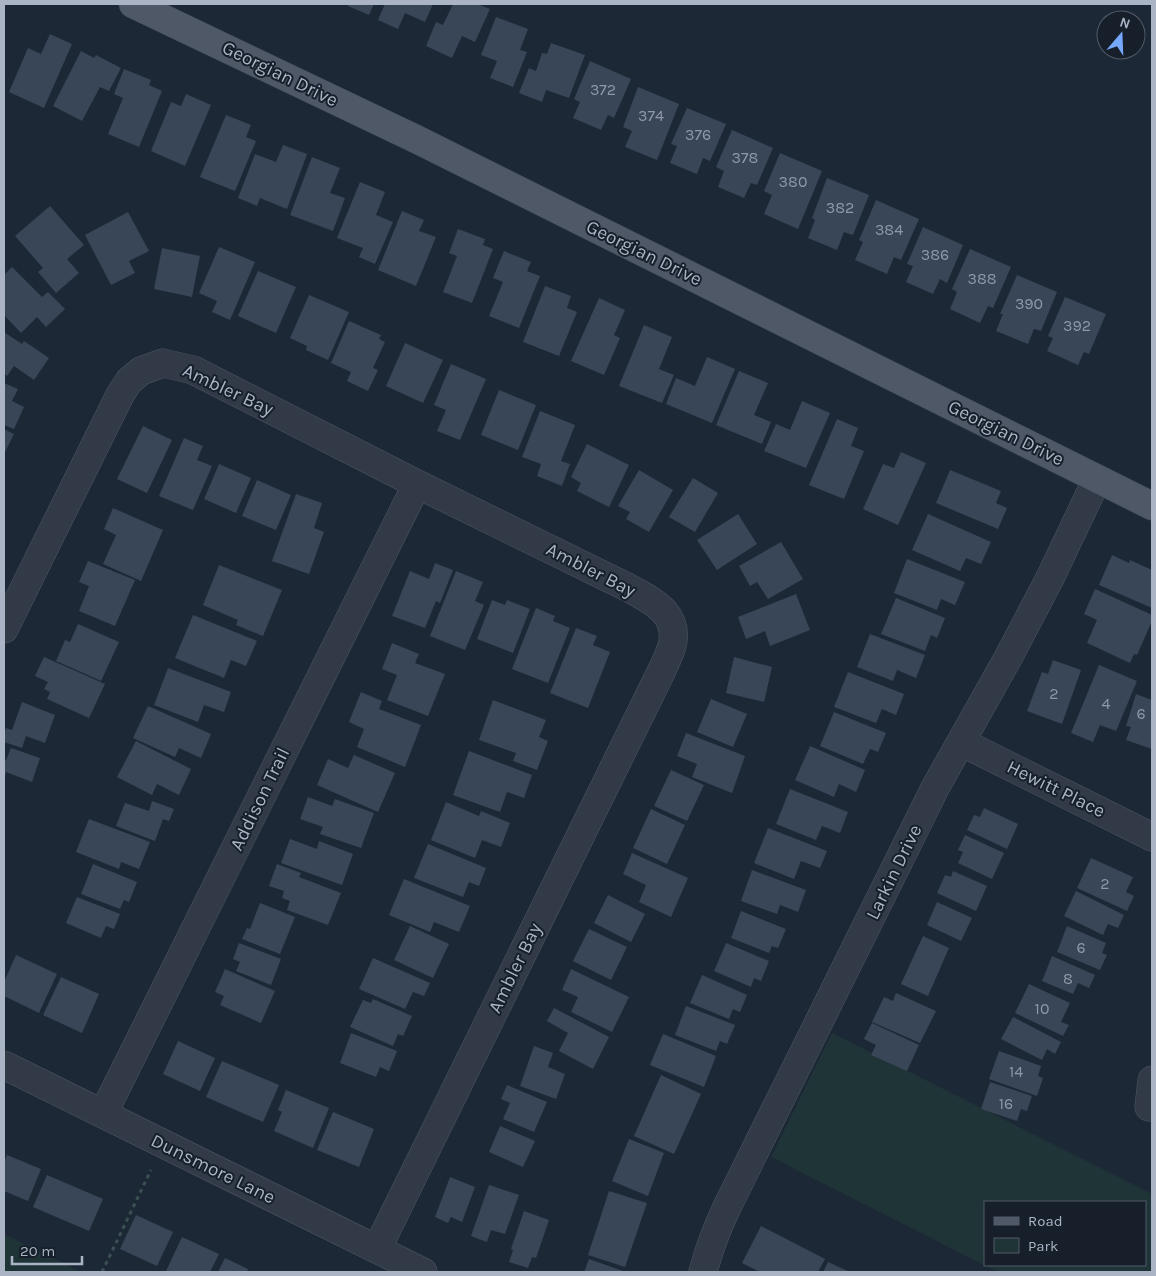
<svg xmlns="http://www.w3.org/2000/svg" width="1156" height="1276" viewBox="0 0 1156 1276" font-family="Karla,sans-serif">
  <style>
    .green { fill: #1f3437; fill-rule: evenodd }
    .building { fill: #394657 }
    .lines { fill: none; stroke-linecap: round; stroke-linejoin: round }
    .minor-casing { stroke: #4e5765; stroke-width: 29 }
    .major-casing { stroke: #3a4350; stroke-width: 29 }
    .path { stroke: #3a5052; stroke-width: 3; stroke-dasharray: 4 4; stroke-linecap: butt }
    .minor { stroke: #313a46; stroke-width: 28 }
    .major { stroke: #4e5867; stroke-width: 28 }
    .labels { text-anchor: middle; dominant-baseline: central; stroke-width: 4; stroke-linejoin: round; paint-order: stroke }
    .number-label { font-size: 16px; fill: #8e98a9 }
    .street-label { font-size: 19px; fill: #aab4c4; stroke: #171f2b }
  </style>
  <rect width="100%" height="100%" fill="#1d2836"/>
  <path class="green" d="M832 1033 1152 1194V1272H998L771 1157ZM985 1202H1145V1265H985Z
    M4 1234 81 1272H4Z"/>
  <path class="building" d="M349 4H374L369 15 348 6Z
    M385 4H433L425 22 405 13 398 29 378 20Z
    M453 4H477L490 9 475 42 462 36 452 58 426 46 436 22 443 25Z
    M496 17 528 29 520 50 527 52 513 87 490 78 497 61 481 55Z
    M50 34 72 44 44 108 9 92 28 48 41 54Z
    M551 43 585 55 569 98 546 90 542 102 519 93 529 68 536 71 542 53 547 54Z
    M81 51 94 58 96 55 121 68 109 91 100 87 82 121 53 106Z
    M590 61 631 79 614 118 608 115 601 130 573 118 580 102 574 99Z
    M124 69 151 80 149 85 162 91 139 147 108 134 123 98 114 94Z
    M638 87 679 104 657 160 625 147 632 131 623 127Z
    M186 94 211 105 185 166 151 151 171 102 181 106Z
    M687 108 726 124 710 161 703 158 697 174 670 163 677 146 671 144Z
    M226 115 251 125 246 137 256 141 235 191 200 177Z
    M732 130 773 148 757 185 751 183 744 198 718 187 724 171 716 167Z
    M283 145 307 154 287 209 260 198 257 206 238 198 255 154 276 162Z
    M780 153 822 171 798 229 764 214 772 195 764 191Z
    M312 157 340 168 330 193 345 198 333 231 290 215Z
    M827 178 869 195 853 235 844 232 837 250 808 238 815 220 812 218Z
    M360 182 385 192 376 215 393 222 375 264 359 257 363 248 337 238Z
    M876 200 919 219 901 260 894 257 887 274 855 260 863 242 859 240Z
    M50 206 84 245 67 259 79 273 56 293 38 272 43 268 15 236Z
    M402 211 424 220 419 231 436 237 416 286 378 270Z
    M128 212 149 251 129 261 135 273 111 285 85 235Z
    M923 227 963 245 947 283 940 279 933 294 906 282 913 266 907 264Z
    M458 229 485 239 483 245 493 249 472 303 443 292 457 256 449 253Z
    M219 247 255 262 230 320 212 312 217 301 199 293Z
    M162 248 200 256 192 297 154 289Z
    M970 249 1011 267 993 308 988 306 980 323 950 309 957 292 952 289Z
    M504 251 531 262 527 271 540 276 519 328 489 316 503 282 493 278Z
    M12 267 42 297 48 292 65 309 46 327 37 317 21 333 4 315V275Z
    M258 271 296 287 276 333 238 316Z
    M1017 275 1057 292 1041 331 1034 329 1028 344 996 331 1003 314H1000Z
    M545 286 571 296 567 308 577 312 559 356 523 342Z
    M309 295 349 312 328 360 306 350 307 346 290 338Z
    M1065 297 1106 314 1089 354 1084 352 1078 365 1047 351 1053 338 1048 336Z
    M599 298 625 310 614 335 620 338 604 375 571 361Z
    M349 321 381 335 379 339 385 342 373 368 378 370 368 391 347 381 351 372 331 363Z
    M644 325 672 337 659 369 674 375 662 403 619 386Z
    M4 332 22 344 24 341 49 358 34 380 14 366 7 376 4 373Z
    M405 343 443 360 423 403 386 386Z
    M707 357 735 369 712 423 666 404 676 378 695 386Z
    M451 364 486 379 460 440 437 431 446 410 434 405Z
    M739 371 768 383 754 415 771 422 762 444 716 425Z
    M4 383 18 389 12 401 24 407 14 429 4 425Z
    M499 390 536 405 518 450 481 435Z
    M802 401 830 413 806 468 764 451 776 424 790 430Z
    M540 411 575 425 561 461 570 464 562 486 537 476 541 464 522 457Z
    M837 419 858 428 851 446 864 451 844 499 809 485Z
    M143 426 172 440 147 493 117 479Z
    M4 429 14 434 4 454Z
    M184 438 203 446 197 460 212 466 193 510 159 496Z
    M587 444 629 465 609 507 577 491 581 483 571 477Z
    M901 452 926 463 898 525 863 509 883 464 894 468Z
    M219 464 251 478 236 513 204 499Z
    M639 470 673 490 649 532 626 519 630 512 618 506Z
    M950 470 1001 491 996 503 1007 508 998 529 936 503Z
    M693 478 718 493 695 532 669 517Z
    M257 480 291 495 276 530 242 516Z
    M296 494 322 503 314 528 324 532 309 574 272 561Z
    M113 508 163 530 141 581 103 564 116 535 104 529Z
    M738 514 757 544 717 570 697 540Z
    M928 514 991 542 981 564 966 558 960 571 912 550Z
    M781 542 803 579 768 599 757 582 750 586 739 566Z
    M1112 555 1129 563 1130 560 1152 570V608L1099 585Z
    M907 559 965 582 955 605 941 599 937 610 894 593Z
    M88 561 135 580 115 626 79 611 89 586 79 582Z
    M435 563 453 570 440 603 436 601 425 628 392 616 410 571 429 579Z
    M219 565 282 590 263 636 236 625 238 620 203 605Z
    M456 571 483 582 475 601 484 605 465 650 430 636Z
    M1095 589 1152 615V621L1137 655 1134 654 1130 663 1087 643 1097 620 1084 614Z
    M796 594 810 630 770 646 765 631 746 639 738 617Z
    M896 598 945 618 937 638 931 635 925 651 881 634Z
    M492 600 505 605 507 600 530 609 513 653 477 639Z
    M536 608 555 616 553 621 570 628 548 683 512 669Z
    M193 615 257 641 246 666 231 660 224 678 175 658Z
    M78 624 119 642 101 681 56 661 65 640 70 642Z
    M576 628 597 636 593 645 610 652 588 708 550 693Z
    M870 634 925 655 916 678 897 670 893 681 857 667Z
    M392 643 419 654 415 663 445 674 428 716 387 700 397 675 382 669Z
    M44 657 105 684 89 718 47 699 50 692 44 689 48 682 35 676Z
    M734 657 772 667 764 702 726 693Z
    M1053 660 1081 670 1062 724 1027 711 1042 672 1048 674Z
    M1099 665 1137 681 1116 731 1100 725 1093 742 1071 733Z
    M168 668 231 692 224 712 204 705 198 722 154 705Z
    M848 672 904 694 896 715 882 709 876 723 834 707Z
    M361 692 382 701 379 709 421 725 405 767 357 747 364 729 349 722Z
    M1136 694 1152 700V749L1126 740 1131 727 1126 726Z
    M711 699 747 714 733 747 697 732Z
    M493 700 546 720 539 737 548 741 537 770 513 761 516 753 479 740Z
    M22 702 55 715 45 743 26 736 22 748 4 742V733L6 728 12 730Z
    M148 706 211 734 201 758 179 748 175 757 133 738Z
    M834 712 886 733 878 752 870 749 863 764 820 746Z
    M686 733 745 756 732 793 692 777 697 764 677 756Z
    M136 741 191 769 179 795 157 784 152 795 117 777Z
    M810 746 865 770 856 792 839 784 834 797 795 780Z
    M11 748 40 758 32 782 6 772 4 777V759L6 760Z
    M469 751 532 775 524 798 507 792 500 812 453 795Z
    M354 755 395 773 378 812 317 785 328 759 348 768Z
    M671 770 704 785 687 821 654 806Z
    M790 789 848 812 840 833 822 826 816 840 776 824Z
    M308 797 332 806 335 799 374 813 361 848 320 834 323 827 300 819Z
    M152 801 174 809 169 821 163 819 155 841 116 826 125 803 149 811Z
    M446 802 479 816 481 811 510 823 501 847 482 840 475 858 431 840Z
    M984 808 1018 824 1007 849 967 830 974 815 980 817Z
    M651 809 685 825 667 864 633 848Z
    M89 819 150 842 139 869 121 862 119 869 76 852Z
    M768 828 827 851 820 868 801 861 794 879 754 863Z
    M965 835 1004 853 992 879 958 863 963 852 958 850Z
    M290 839 317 849 319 841 353 854 342 885 281 863Z
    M428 844 486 868 479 886 469 882 463 897 414 878Z
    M632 853 688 878 671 917 639 902 646 885 623 874Z
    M1091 858 1133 877 1126 892 1134 896 1127 911 1077 888Z
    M93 864 137 882 129 902 124 900 120 909 81 894Z
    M277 864 301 873 299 877 341 893 328 925 287 910 290 901 282 898 284 891 269 886Z
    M752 870 806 890 798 912 780 905 777 914 741 901Z
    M953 871 987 886 976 911 937 893 945 875 951 877Z
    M404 879 470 906 459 932 434 922 430 932 389 915Z
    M1076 891 1124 915 1118 928 1108 924 1103 935 1064 916Z
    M608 895 645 914 631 942 594 923Z
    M77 897 120 914 114 929 106 926 101 938 66 923Z
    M937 902 972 918 961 941 927 925Z
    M260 903 295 917 280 954 242 939 247 928 250 929Z
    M741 911 786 929 778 948 772 946 769 953 731 938Z
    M410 926 449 944 433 978 394 960Z
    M1067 926 1106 943 1102 953 1107 955 1100 970 1057 952Z
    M589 929 627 947 611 980 573 961Z
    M923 936 949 948 928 996 901 984Z
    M239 943 281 959 271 985 236 971 240 962 233 959Z
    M726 943 769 961 761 981 754 978 751 987 714 971Z
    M16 955 57 974 39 1013 4 996V982Z
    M1052 956 1095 975 1089 988 1078 983 1073 994 1042 981Z
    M373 958 430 983 424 996 413 992 405 1009 359 989Z
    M225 969 275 991 261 1023 220 1005 224 996 215 992Z
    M571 969 629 997 612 1032 571 1012 578 997 562 990Z
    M702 975 747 995 740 1012 733 1009 729 1019 690 1003Z
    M61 977 99 994 82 1033 43 1015Z
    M1029 984 1070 1003 1061 1022 1069 1025 1063 1036 1015 1013Z
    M896 993 936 1011 920 1043 872 1022 884 997 893 1001Z
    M373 999 412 1016 403 1036 398 1034 393 1046 350 1027 363 1000 371 1003Z
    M686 1006 735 1025 727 1044 720 1041 716 1051 675 1035Z
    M554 1008 609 1037 593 1069 559 1051 568 1033 547 1021Z
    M1013 1017 1061 1042 1055 1054 1047 1049 1042 1060 1001 1039Z
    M872 1023 919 1045 907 1071 871 1055 876 1045 864 1039Z
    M351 1033 397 1051 389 1071 380 1067 376 1077 340 1063Z
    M663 1034 716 1056 704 1087 650 1065Z
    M178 1041 215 1058 200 1091 163 1074Z
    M534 1046 553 1053 548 1067 565 1074 556 1099 520 1086Z
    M999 1051 1041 1066 1038 1076 1043 1078 1037 1096 989 1079Z
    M222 1061 279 1085 263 1122 206 1097Z
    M661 1075 701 1094 674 1154 634 1136Z
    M990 1082 1032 1096 1027 1111 1021 1109 1017 1121 981 1109Z
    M507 1085 547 1102 534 1132 503 1119 510 1103 501 1099Z
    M286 1090 329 1108 313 1148 274 1131 282 1112 278 1110Z
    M333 1112 374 1129 359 1167 317 1150Z
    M500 1126 535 1141 523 1167 489 1152Z
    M629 1139 664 1153 648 1196 612 1181Z
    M7 1155 41 1169 28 1201 4 1191V1163Z
    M47 1175 103 1199 89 1231 33 1207Z
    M450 1177 475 1187 462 1222 451 1217 448 1223 435 1217Z
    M489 1185 519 1195 505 1234 491 1230 487 1242 471 1236Z
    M609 1191 647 1203 625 1267 588 1255Z
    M524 1211 549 1220 536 1258 532 1257 528 1268 509 1262 513 1250 511 1249Z
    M136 1215 173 1232 157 1266 120 1249Z
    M761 1226 825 1259 818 1272H760L742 1263Z
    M182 1237 219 1254 210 1272H169L166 1271Z
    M225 1258 248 1269 247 1272H218Z
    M589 1259 626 1272H584Z
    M828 1262 850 1272H823Z"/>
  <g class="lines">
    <g class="minor-casing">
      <path id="minor" d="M4 629 120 395 129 381 141 371 163 363 193 370 417 484 629 588C652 601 680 613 672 646 670 653 666 661 663 668L377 1249
        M961 742 1152 837
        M4 1065 423 1272
        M1149 1107 1152 1080
        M103 1114 417 484
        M703 1272C709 1249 717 1228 727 1207L935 788 1008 658 1050 578 1097 479"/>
    </g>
    <g class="major-casing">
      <path id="major" d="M133 4 418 140 1152 506"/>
    </g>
    <path class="path" d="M102 1272 151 1170"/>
    <use href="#minor" class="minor"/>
    <use href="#major" class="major"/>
  </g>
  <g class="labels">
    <g class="number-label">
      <text x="603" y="89">372</text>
      <text x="651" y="115">374</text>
      <text x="698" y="134">376</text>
      <text x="745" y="157">378</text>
      <text x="793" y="181">380</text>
      <text x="840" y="207">382</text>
      <text x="889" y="229">384</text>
      <text x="935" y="254">386</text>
      <text x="982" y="278">388</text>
      <text x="1029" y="303">390</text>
      <text x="1077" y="325">392</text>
      <text x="1054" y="693">2</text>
      <text x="1106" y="703">4</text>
      <text x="1141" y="713">6</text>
      <text x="1105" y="883">2</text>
      <text x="1081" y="947">6</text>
      <text x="1068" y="978">8</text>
      <text x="1042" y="1008">10</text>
      <text x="1016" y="1071">14</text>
      <text x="1006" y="1103">16</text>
    </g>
    <g class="street-label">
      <text transform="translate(280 74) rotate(26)">Georgian Drive</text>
      <text transform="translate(644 253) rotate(26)">Georgian Drive</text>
      <text transform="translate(228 390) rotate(25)">Ambler Bay</text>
      <text transform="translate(1006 433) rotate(26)">Georgian Drive</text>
      <text transform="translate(591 570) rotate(27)">Ambler Bay</text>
      <text transform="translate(1056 789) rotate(26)">Hewitt Place</text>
      <text transform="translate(260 799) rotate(-64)">Addison Trail</text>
      <text transform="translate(894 872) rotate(-64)">Larkin Drive</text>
      <text transform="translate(515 968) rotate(-64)">Ambler Bay</text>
      <text transform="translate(213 1169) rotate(26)">Dunsmore Lane</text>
    </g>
  </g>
  <rect width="1156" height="1276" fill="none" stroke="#aab4c4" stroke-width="10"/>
  <rect x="984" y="1201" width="162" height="65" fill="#171f2b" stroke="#525b68"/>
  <rect x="994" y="1217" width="25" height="8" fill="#4e5867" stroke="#525b68"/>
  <text x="1028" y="1226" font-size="15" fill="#aab4c4">Road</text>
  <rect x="994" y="1238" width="25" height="15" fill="#1f3437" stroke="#525b68"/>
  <text x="1028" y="1251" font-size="15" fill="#aab4c4">Park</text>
  <g transform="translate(1121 35) rotate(19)"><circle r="24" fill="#171f2b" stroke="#525b68"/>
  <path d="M0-4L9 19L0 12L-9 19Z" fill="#76a9fe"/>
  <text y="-8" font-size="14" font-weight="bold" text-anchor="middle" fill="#aab4c4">N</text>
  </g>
  <path d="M12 1256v8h70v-8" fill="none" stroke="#aab4c4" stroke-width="2.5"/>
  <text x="20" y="1256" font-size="15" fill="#aab4c4" stroke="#171f2b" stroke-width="4" paint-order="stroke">20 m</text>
</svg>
